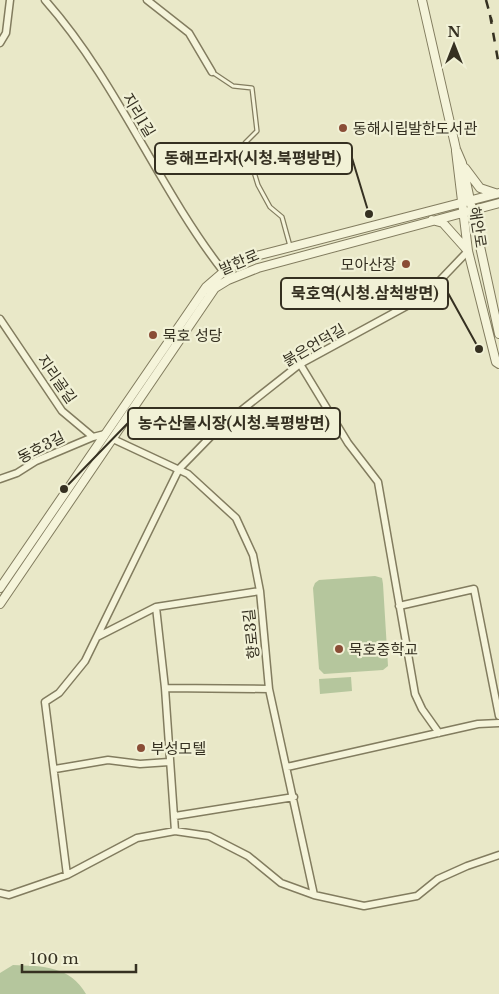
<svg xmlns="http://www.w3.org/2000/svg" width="499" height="994" viewBox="0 0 499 994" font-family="'Libre Baskerville','Noto Sans KR',serif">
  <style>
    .green { fill: #b5c69d }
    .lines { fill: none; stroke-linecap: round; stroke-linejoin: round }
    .service-casing { stroke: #827c5f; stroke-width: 5.5 }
    .minor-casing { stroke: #827c5f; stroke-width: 9 }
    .tertiary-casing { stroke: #827c5f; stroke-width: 10 }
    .service { stroke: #f5f4da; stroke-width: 3 }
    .minor { stroke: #f5f4da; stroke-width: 6 }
    .tertiary { stroke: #f5f4da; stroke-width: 8 }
    .rail { stroke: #353021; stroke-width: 2.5; stroke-dasharray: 9 9; stroke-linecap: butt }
    .poi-dot { fill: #8a4d36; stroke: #f1f1d6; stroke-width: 2 }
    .labels { text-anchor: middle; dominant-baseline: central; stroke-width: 4.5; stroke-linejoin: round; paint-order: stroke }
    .street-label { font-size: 15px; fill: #353021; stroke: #f1f1d6 }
    .poi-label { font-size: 15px; fill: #353021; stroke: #f1f1d6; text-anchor: start }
    .leader { fill: none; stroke: #353021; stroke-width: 2 }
    .callout-dot { fill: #353021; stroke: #f1f1d6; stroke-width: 2 }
    .callout { fill: #f1f1d6; stroke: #353021; stroke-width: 2 }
    .callout-label { font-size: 16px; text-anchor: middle; font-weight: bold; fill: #353021 }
  </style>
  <rect width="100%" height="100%" fill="#e9e8c8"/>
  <path class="green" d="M375 576 382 578 383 584 388 666 383 670 324 674 319 669 313 588 315 583 319 580Z
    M351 677 352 691 320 694 319 679Z
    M13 965C43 966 70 966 86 994H0V973Z"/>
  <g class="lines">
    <g class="service-casing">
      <path id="service" d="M212 72 233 86 252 88 257 131 245 143 258 185 270 207 282 217 290 246"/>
    </g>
    <g class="minor-casing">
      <path id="minor" d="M45 0C117 81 157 186 223 271
        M147 0 189 33 212 72
        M0 43 6 33 10 0
        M0 319 62 411 93 437 105 434
        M300 364 348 443 378 482 415 694 422 709 439 733
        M113 439 188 474 236 518 253 555 260 591 269 689 314 895
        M0 479 17 473 36 461 93 437
        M399 606 474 589 499 716
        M156 607 165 688 175 831
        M97 637 156 607 260 591
        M165 688 269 689
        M287 767 478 724 499 723
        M55 769 108 760 140 764 169 762
        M175 816 294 797
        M67 875 45 702 59 693 85 661 179 469 219 428 300 364 425 296 468 251
        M0 893 9 895 67 875 137 838 175 831 209 836 248 856 281 883 314 895 364 906 417 896 438 879 467 866 499 855"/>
    </g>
    <g class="tertiary-casing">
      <path id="tertiary" d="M422 0 456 149 462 163 499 334
        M456 151 468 251 496 362 499 364
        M465 168 480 188 495 193
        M432 220 443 223 468 251
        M0 588 206 287 228 268 260 255 499 193
        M0 604 215 288 228 280 258 268 499 203"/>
    </g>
    <use href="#service" class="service"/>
    <use href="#minor" class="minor"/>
    <use href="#tertiary" class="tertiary"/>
    <path class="rail" d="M486 0 492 22
      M490 15 499 66"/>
  </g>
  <g class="poi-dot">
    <circle cx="343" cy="128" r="5"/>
    <circle cx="406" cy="264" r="5"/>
    <circle cx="153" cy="335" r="5"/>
    <circle cx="339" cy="649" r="5"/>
    <circle cx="141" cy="748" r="5"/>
  </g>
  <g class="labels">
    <g class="street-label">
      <text transform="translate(139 115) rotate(59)">지리1길</text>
      <text transform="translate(478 227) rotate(81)">해안로</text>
      <text transform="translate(239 262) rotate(-23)">발한로</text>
      <text transform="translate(314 345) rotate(-30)">붉은언덕길</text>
      <text transform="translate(57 379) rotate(55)">지리골길</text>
      <text transform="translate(41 447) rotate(-27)">동호3길</text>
      <text transform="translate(251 634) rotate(-96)">향로3길</text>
    </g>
    <g class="poi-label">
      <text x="353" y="128">동해시립발한도서관</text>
      <text x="396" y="264" text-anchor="end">모아산장</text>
      <text x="163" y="335">묵호 성당</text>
      <text x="349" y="649">묵호중학교</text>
      <text x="151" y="748">부성모텔</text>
    </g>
  </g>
  <path class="leader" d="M369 214L352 158M479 349L448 293M64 489L128 423"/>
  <g class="callout-dot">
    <circle cx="369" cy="214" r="5"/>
    <circle cx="479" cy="349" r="5"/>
    <circle cx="64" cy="489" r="5"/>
  </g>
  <g class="callout">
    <rect x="155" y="143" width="197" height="31" rx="5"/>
    <rect x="281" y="278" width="167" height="31" rx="5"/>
    <rect x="128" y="408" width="212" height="31" rx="5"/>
  </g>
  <g class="callout-label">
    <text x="253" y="164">동해프라자(시청.북평방면)</text>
    <text x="365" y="299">묵호역(시청.삼척방면)</text>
    <text x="234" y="429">농수산물시장(시청.북평방면)</text>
  </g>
  <g transform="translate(454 45)" stroke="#f1f1d6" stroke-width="4" paint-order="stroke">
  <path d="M0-4L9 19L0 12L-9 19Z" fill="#353021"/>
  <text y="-8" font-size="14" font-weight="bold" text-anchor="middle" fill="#353021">N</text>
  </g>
  <path d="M22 964v8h114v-8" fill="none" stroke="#353021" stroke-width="2.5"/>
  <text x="30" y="964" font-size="15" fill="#353021" stroke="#f1f1d6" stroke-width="4" paint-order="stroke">100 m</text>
</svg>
